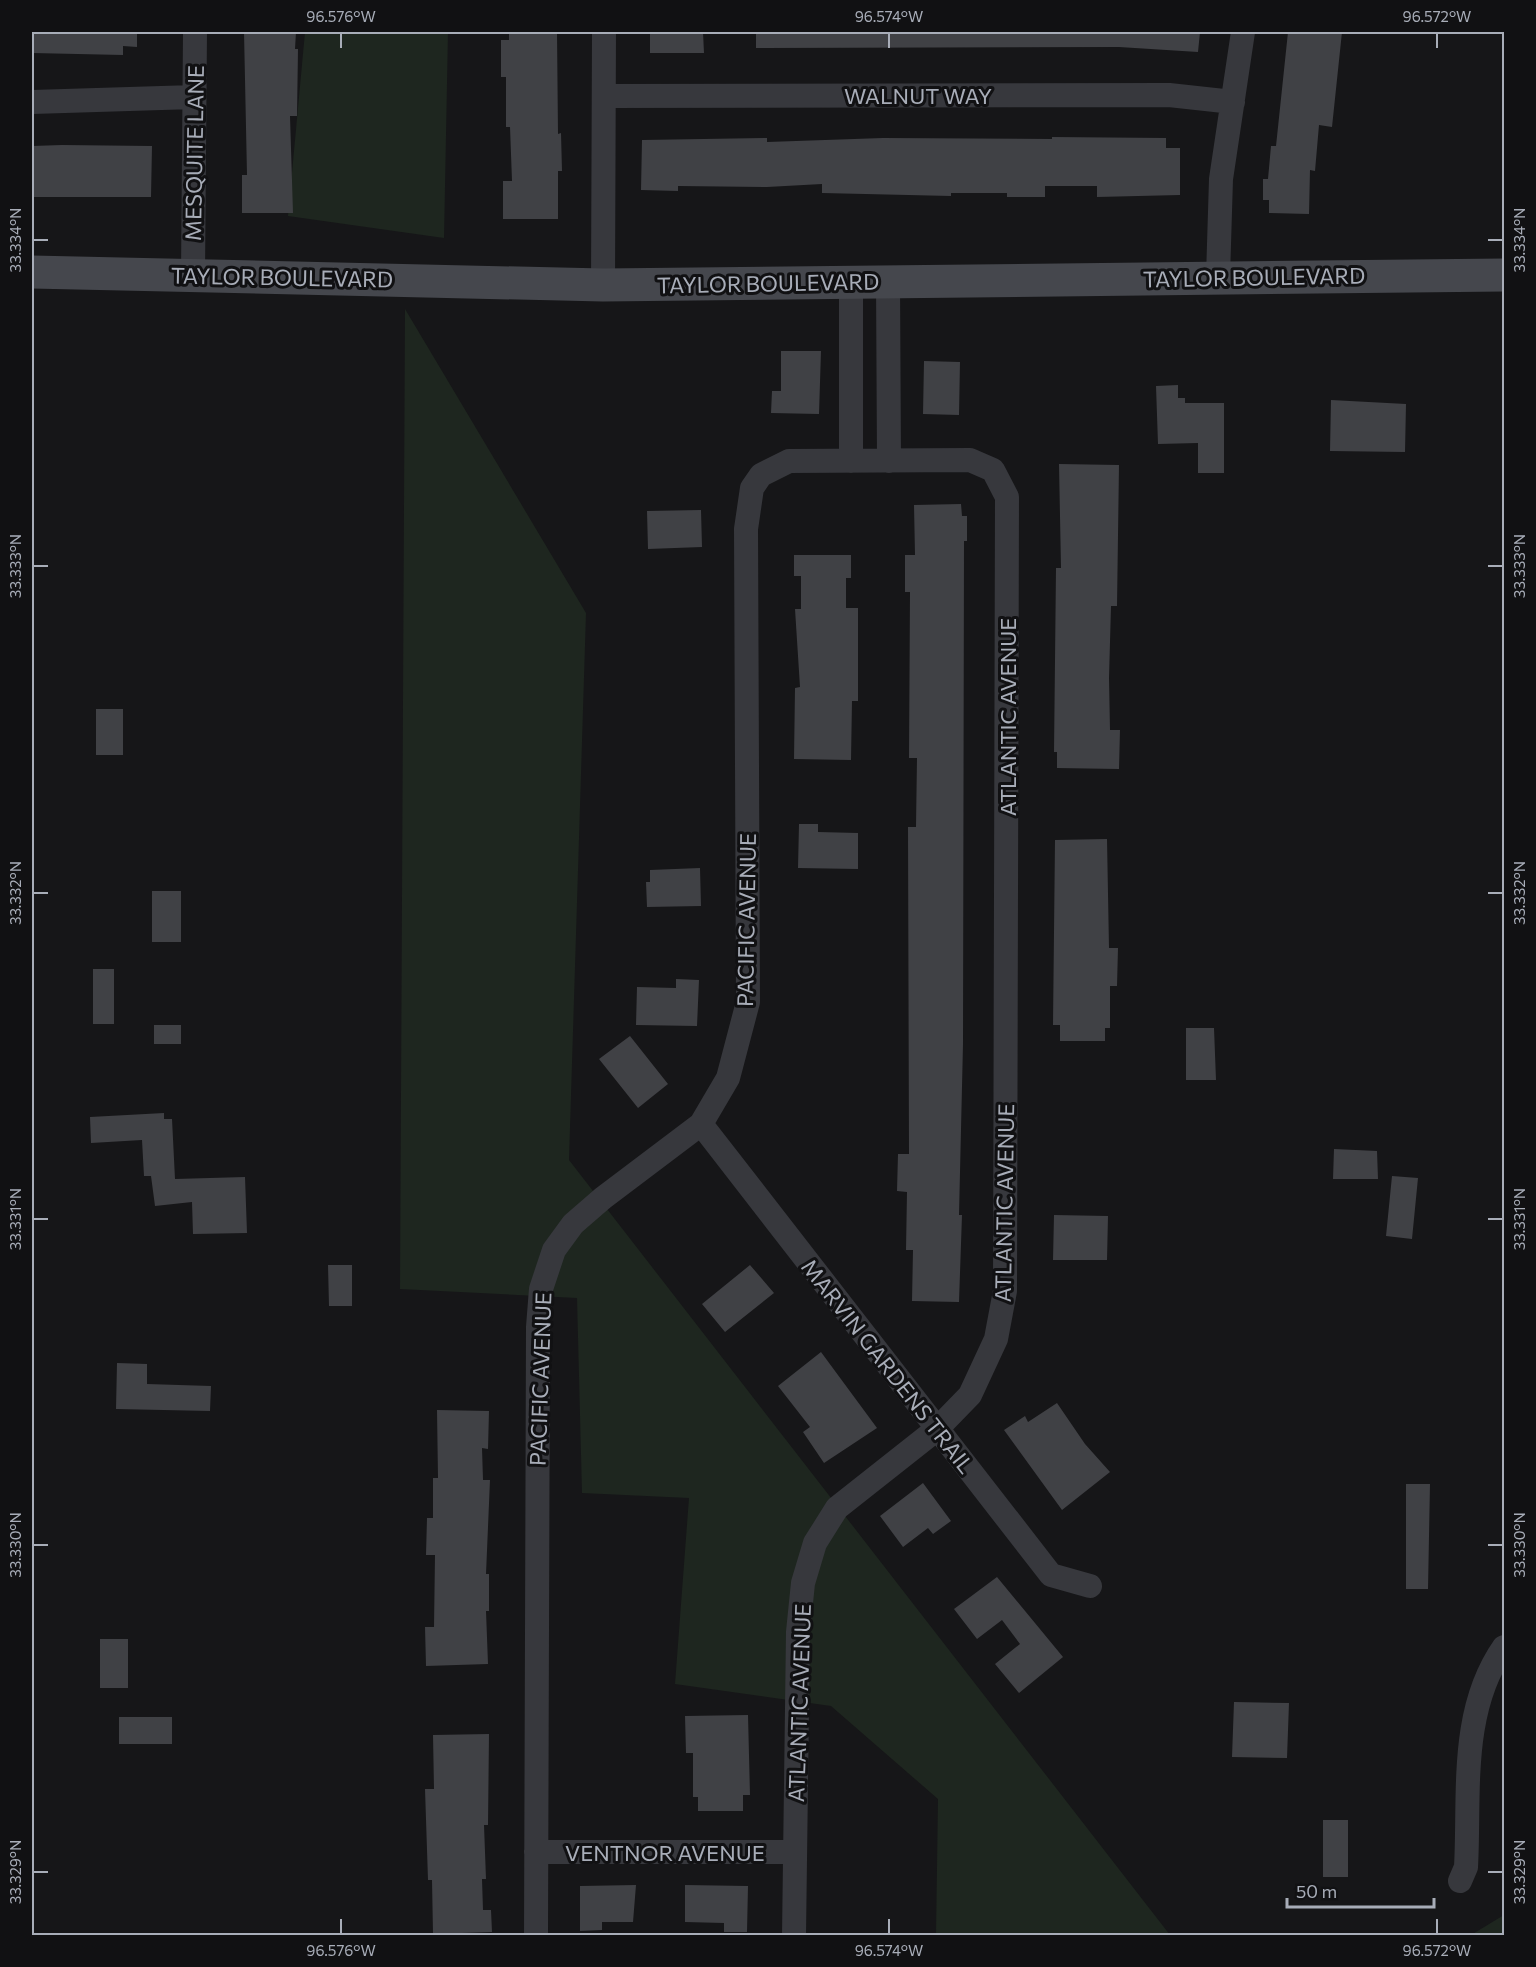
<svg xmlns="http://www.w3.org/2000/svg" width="1536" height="1967" viewBox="0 0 1536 1967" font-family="Commissioner,sans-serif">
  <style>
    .green { fill: #1e261f }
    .building { fill: #404145 }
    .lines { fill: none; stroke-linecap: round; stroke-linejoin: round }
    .street { stroke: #37383d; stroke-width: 24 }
    .secondary { stroke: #45474d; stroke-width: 33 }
    .ticks { fill: none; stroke: #a8adb8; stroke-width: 2 }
    .labels { text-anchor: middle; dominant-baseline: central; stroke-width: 6; stroke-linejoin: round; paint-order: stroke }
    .street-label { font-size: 22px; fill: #a8adb8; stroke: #111113 }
    .neatline { fill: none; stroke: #a8adb8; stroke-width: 2 }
    .ticks-label { font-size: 15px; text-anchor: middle; fill: #a8adb8 }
  </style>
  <rect width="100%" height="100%" fill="#161618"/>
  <path class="green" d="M305 32H448L444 238 288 216Z
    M405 309 586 613 569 1160 1170 1935H936L938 1799 831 1706 675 1684 689 1498 582 1493 577 1298 400 1289Z
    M1504 1915V1935H1471Z"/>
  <path class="building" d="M32 32H137V47L123 46V55L32 53Z
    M244 32H296L295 49H298L297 116H290L293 213H242V175H247Z
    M509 32H557L558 134 561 133 562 171H558V219H503V181H512L510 127H506V77H501V40H509Z
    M650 32H703L704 53H650Z
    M756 32H1200L1198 52 1119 47 756 48Z
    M1288 32H1342L1332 127 1319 125 1315 171 1310 170 1309 214 1269 213V200H1263V179H1268L1271 146H1276Z
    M1052 137 1166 138V148H1180V195L1097 197V186H1045V197H1007V193H951V196L822 193V184L767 187 678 186V191L641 190 642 140 767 138V142L883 138 1052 139Z
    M62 145 152 146 151 197H32V146Z
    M781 351H821L819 414 771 413 772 391H781Z
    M924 361 960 362 959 415 923 414Z
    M1178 385V398H1185V403H1224V473H1198V443L1158 444 1156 386Z
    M1331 400 1406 404 1405 452 1330 451Z
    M1059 464 1119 465 1117 606H1111L1109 678 1110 730H1120L1119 769 1057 768V752H1054L1056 568H1061Z
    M961 504 962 516H967V541H964L963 1044 959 1215H962L959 1302 912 1301 913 1250H906L907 1192 897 1191 898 1154H909L908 827H916L917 758H909L910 592H905V555H915L914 505Z
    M701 510 702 547 648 549 647 511Z
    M794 555H851V578H846V608H858V701H852L851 760 794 759 795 688 800 687 795 609H801V576H794Z
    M96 709H123V755H96Z
    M799 824H818V832L858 833V869L798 868Z
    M1107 839 1109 948H1118L1117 986H1110V1028H1105V1041H1060V1025H1053L1055 840Z
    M700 868 701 906 647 907 646 882H650V870Z
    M152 891H181V942H152Z
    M93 969H114V1024H93Z
    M676 979 699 980 697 1026 636 1025 637 987 676 988Z
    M154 1025H181V1044H154Z
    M1186 1028H1214L1216 1080H1186Z
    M630 1036 668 1084 638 1108 599 1059Z
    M164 1113V1119H172L175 1179 245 1177 247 1233 193 1234 192 1202 155 1206 151 1176H144L142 1140 91 1143 90 1117Z
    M1334 1149 1377 1151 1378 1179H1333Z
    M1392 1176 1418 1178 1412 1239 1386 1236Z
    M1054 1215 1108 1216 1107 1260H1053Z
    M328 1265H352V1306H329Z
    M750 1265 774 1293 725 1332 702 1304Z
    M821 1352 877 1428 824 1463 803 1432 810 1427 778 1386Z
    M117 1363 147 1364V1384L211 1386 210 1411 116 1409Z
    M1057 1403 1085 1444 1110 1472 1062 1510 1004 1430 1025 1416 1028 1422Z
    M437 1410 489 1411 488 1449 482 1448 483 1480H490L486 1574H489V1611H486L488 1664 426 1666 425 1627H434L435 1555H426L427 1518H433V1478H438Z
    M923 1483 951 1521 933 1534 928 1528 903 1547 880 1516Z
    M1406 1484H1430L1428 1589H1406Z
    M997 1577 1063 1657 1019 1693 995 1664 1020 1644 1002 1620 977 1639 954 1609Z
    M100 1639H128V1688H100Z
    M1234 1702 1289 1703 1287 1758 1232 1757Z
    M748 1715 750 1795H743V1811H698V1797H693V1753H686L685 1716Z
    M119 1717H172V1744H119Z
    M489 1734 488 1825H484L486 1879H482L483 1910H491L492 1932 433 1934 432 1880H428L425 1789H434L433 1735Z
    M1323 1820H1348V1877H1323Z
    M636 1885 633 1922H602V1930L580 1931V1886Z
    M685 1885 748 1886 747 1932H724V1923L685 1922Z"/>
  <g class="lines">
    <path class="street" d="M604 96 1169 95 1233 102
      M32 102 194 97
      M193 275 195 32
      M1218 277 1221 179 1243 32
      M888 281 889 461
      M851 282V461
      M603 285 604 32
      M701 1124 1051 1575 1090 1586
      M536 1852H795
      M1460 1881 1466 1867C1470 1794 1459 1711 1504 1647
      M536 1936 538 1327 541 1289 554 1250 573 1224 603 1198 701 1124 728 1078 748 1002 746 529 752 488 761 475 789 461 970 460 993 470 1007 497 1005 1291 996 1339 970 1395 937 1429 837 1508 815 1543 803 1583 798 1632 794 1936"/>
    <path class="secondary" d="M32 272 603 285 1504 275"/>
  </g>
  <path class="ticks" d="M341 33V48M889 33V48M1437 33V48M33 240H48M1488 240H1503M33 566H48M1488 566H1503M33 893H48M1488 893H1503M33 1219H48M1488 1219H1503M33 1545H48M1488 1545H1503M33 1872H48M1488 1872H1503M341 1919V1934M889 1919V1934M1437 1919V1934"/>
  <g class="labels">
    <g class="street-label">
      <text x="918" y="95">WALNUT WAY</text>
      <text transform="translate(194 153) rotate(-89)">MESQUITE LANE</text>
      <text transform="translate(282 277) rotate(1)">TAYLOR BOULEVARD</text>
      <text transform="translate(1254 277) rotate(-1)">TAYLOR BOULEVARD</text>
      <text transform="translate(768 283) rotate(-1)">TAYLOR BOULEVARD</text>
      <text transform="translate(1007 717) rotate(-90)">ATLANTIC AVENUE</text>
      <text transform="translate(746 920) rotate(-89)">PACIFIC AVENUE</text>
      <text transform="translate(1004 1203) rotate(-89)">ATLANTIC AVENUE</text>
      <text transform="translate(888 1366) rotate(52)">MARVIN GARDENS TRAIL</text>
      <text transform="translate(540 1379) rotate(-88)">PACIFIC AVENUE</text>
      <text transform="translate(799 1703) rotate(-88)">ATLANTIC AVENUE</text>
      <text x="665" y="1852">VENTNOR AVENUE</text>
    </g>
  </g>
  <rect width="1536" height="1967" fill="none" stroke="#111113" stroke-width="66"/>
  <path d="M1287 1898v9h147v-9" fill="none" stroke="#a8adb8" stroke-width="3"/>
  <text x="1296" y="1898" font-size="18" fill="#a8adb8" stroke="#111113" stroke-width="4.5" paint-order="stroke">50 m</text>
  <rect x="33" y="33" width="1470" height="1901" class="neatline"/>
  <g class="ticks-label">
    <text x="341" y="22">96.576°W</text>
    <text x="889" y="22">96.574°W</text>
    <text x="1437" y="22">96.572°W</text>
    <text transform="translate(16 240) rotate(-90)" y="5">33.334°N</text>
    <text transform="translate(1520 240) rotate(-90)" y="5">33.334°N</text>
    <text transform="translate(16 566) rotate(-90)" y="5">33.333°N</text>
    <text transform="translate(1520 566) rotate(-90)" y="5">33.333°N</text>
    <text transform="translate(16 893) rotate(-90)" y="5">33.332°N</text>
    <text transform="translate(1520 893) rotate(-90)" y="5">33.332°N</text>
    <text transform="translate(16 1219) rotate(-90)" y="5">33.331°N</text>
    <text transform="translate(1520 1219) rotate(-90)" y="5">33.331°N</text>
    <text transform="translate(16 1545) rotate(-90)" y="5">33.330°N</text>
    <text transform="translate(1520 1545) rotate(-90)" y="5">33.330°N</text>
    <text transform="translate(16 1872) rotate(-90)" y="5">33.329°N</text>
    <text transform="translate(1520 1872) rotate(-90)" y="5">33.329°N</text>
    <text x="341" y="1956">96.576°W</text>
    <text x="889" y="1956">96.574°W</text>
    <text x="1437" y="1956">96.572°W</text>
  </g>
</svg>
